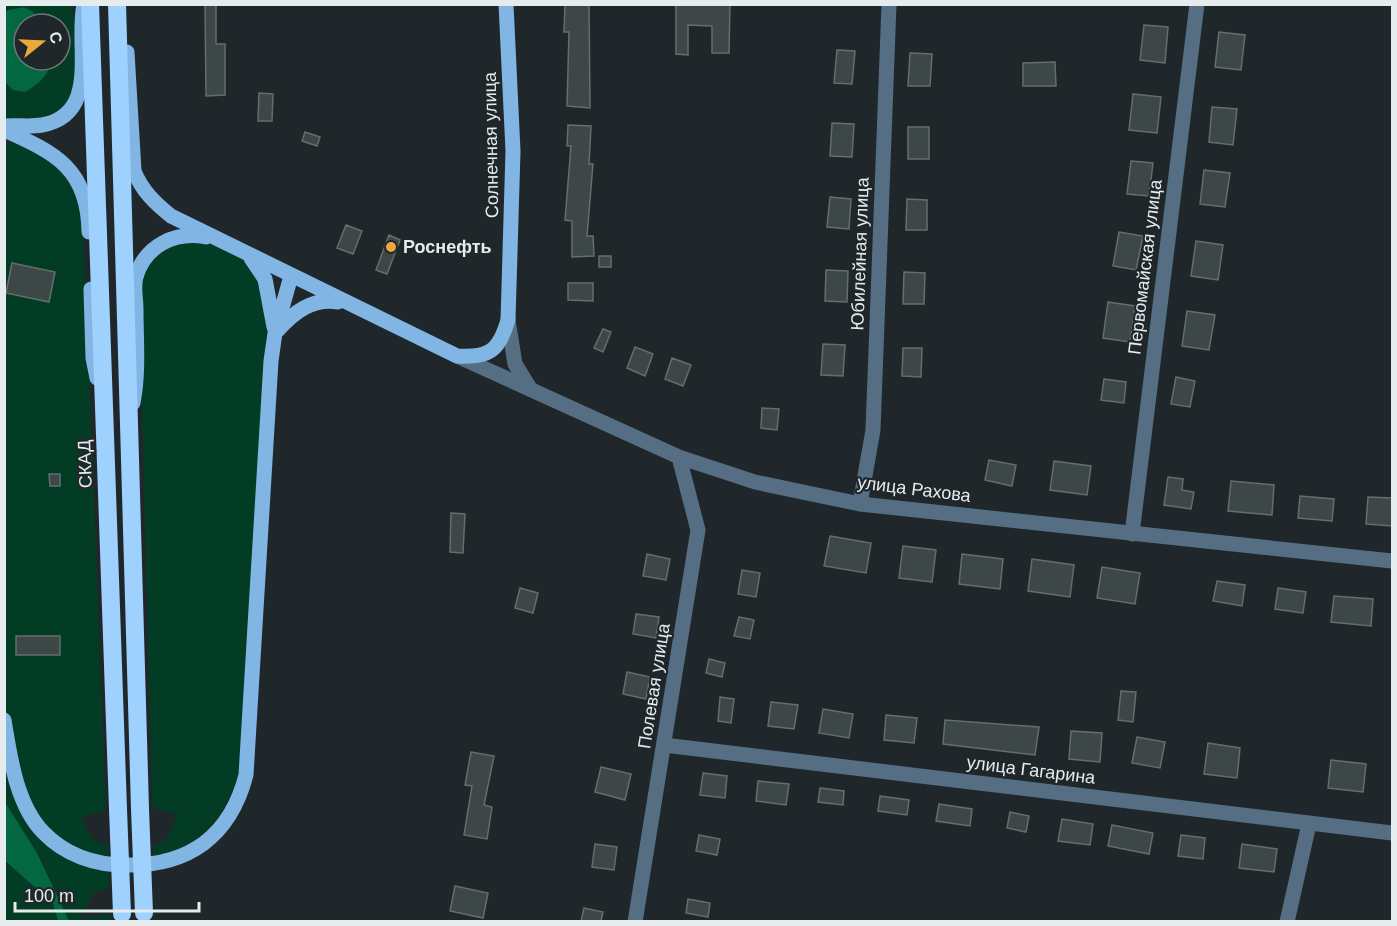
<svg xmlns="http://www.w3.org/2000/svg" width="1397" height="926" viewBox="0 0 1397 926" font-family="Helvetica,sans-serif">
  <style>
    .green { fill: #023c25; fill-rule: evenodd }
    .forest { fill: #036842 }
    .building { fill: #3d4746; stroke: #646e6d; stroke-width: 1.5 }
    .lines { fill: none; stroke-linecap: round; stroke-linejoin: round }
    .minor { stroke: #556e84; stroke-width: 15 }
    .major { stroke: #81b5e4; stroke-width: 15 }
    .highway { stroke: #9fd1fe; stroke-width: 18 }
    .highway-bridge { stroke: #9fd1fe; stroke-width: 18 }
    .poi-dot { fill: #eea73c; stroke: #20272a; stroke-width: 2 }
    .labels { text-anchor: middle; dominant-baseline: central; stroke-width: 4.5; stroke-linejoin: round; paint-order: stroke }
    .street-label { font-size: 18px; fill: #e6ebed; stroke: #20272a }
    .poi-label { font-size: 18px; font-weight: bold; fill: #e6ebed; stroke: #20272a; text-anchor: start }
  </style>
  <rect width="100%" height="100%" fill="#20272a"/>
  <path class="green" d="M4 5H70C85 34 84 108 46 119 35 123 17 120 5 120ZM24 24H60V60H24Z
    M5 142C50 148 75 177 83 220L106 810 82 817C87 832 91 843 108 845L109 887 94 893 80 919 110 914V921H69L37 853 5 802Z
    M173 242H206L243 258 262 281 267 318 239 772C227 814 200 849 154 856V844H161L168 837 177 814 152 808 139 288 149 263Z
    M4 861 53 903 58 921H5Z"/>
  <path class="forest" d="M24 7 33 12 42 24H24V60H53C48 74 39 85 25 92L13 90 4 81 5 11Z
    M5 802 37 853 69 921H58L53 903 5 861Z"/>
  <path class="building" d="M205 4H216V44H225V95L206 96Z
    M565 4H589L590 108 567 106 569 32H564Z
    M676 4H730L729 53H712V26L688 25V55L676 54Z
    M1144 25 1168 27 1165 63 1140 60Z
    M1219 32 1245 35 1241 70 1215 67Z
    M837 50 855 51 852 84 834 83Z
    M910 53 932 54 930 86H908Z
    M1055 62 1056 86H1023V63Z
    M259 93 273 94 272 121H258Z
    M1133 94 1161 97 1157 133 1129 130Z
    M1212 107 1237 109 1233 145 1209 142Z
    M832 123 854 124 852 157 830 156Z
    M568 125 591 126 589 164H593L587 236H593L594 256 572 257V221L565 220 571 146H567Z
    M908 127H929V159H908Z
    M305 132 320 137 317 146 302 141Z
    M1131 161 1153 163 1149 196 1127 194Z
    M1204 170 1230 173 1225 207 1200 204Z
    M830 197 851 199 849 229 827 227Z
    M907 199 927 200V230H906Z
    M346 225 362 231 353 254 337 248Z
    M1119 232 1143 236 1136 270 1113 266Z
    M389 235 400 240 387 274 376 270Z
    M1196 241 1223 245 1218 280 1191 276Z
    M599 256H611V267H599Z
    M12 263 55 272 49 302 6 293Z
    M826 270 848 271 847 302 825 301Z
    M904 272 925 273 924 304H903Z
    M568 283H593V301L568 300Z
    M1108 302 1135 306 1130 342 1103 338Z
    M1187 311 1215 315 1209 350 1182 346Z
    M603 329 611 332 603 352 594 348Z
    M823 344 845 345 843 376 821 375Z
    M635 347 653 354 645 376 627 368Z
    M903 348H922L921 377 902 376Z
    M672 358 691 365 683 386 665 379Z
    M1176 377 1195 381 1190 407 1171 404Z
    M1104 379 1126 382 1124 403 1101 400Z
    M762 408 779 409 777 430 761 428Z
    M989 460 1016 465 1012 486 985 480Z
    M1054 461 1091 466 1087 495 1050 490Z
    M49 474H60V486H50Z
    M1168 477 1183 479 1182 490 1194 492 1191 509 1164 505Z
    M1231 481 1274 485 1272 515 1228 511Z
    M1300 496 1334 499 1332 521 1298 518Z
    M1368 497 1392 498V526L1366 524Z
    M451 513 465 514 463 553 450 552Z
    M830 536 871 543 866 573 824 566Z
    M903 546 936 550 932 582 899 578Z
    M647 554 670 559 666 580 643 576Z
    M962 554 1003 559 1000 589 959 584Z
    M1032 559 1074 565 1070 597 1028 591Z
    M1102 567 1140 573 1135 604 1097 598Z
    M742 570 760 573 756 597 738 594Z
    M1217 581 1245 585 1242 606 1213 601Z
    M520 588 538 593 533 613 515 608Z
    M1278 588 1306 592 1303 613 1275 609Z
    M1334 596 1373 599 1371 626 1331 622Z
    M636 614 659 617 656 638 633 634Z
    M739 617 754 620 750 639 734 636Z
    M16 636H60V655H16Z
    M709 659 725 663 722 677 706 673Z
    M627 672 650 677 646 699 623 694Z
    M1121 691 1136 692 1133 722 1118 720Z
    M720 697 734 699 731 723 718 721Z
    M771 702 798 705 794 729 768 726Z
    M823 709 853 714 849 738 819 733Z
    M886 715 917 718 914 743 884 740Z
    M945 720 1039 727 1035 755 943 744Z
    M1071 731 1102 733 1100 762 1069 759Z
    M1137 737 1165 742 1160 768 1132 763Z
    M1208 743 1240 748 1237 778 1204 774Z
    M471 752 494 756 484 805 492 807 487 839 464 835 472 786 465 785Z
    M1331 760 1366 764 1363 792 1328 788Z
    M601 767 631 774 625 800 595 792Z
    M703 773 727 776 725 798 700 795Z
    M758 781 789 784 786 805 756 801Z
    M820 788 844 791 843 805 818 802Z
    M880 796 909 800 907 815 878 811Z
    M939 804 972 809 970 826 936 821Z
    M1010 812 1029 816 1026 832 1007 828Z
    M1062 819 1093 824 1090 845 1058 841Z
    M1112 825 1153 833 1149 854 1108 846Z
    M699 835 720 839 717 855 696 851Z
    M1181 835 1205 838 1203 859 1178 856Z
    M595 844 617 847 614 870 592 867Z
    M1242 844 1277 849 1274 872 1239 868Z
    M455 886 488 893 483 918 450 911Z
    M688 899 710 903 708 917 686 913Z
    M584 908 603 912 601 921H581Z"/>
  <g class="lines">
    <path class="minor" d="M508 320 515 364 531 390
      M457 356 679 457 755 482 860 504 1392 561
      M860 504 873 430 889 4
      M1132 534 1197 4
      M664 745 1392 833
      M635 922 698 530 679 457
      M1287 922 1309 824"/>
    <path class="major" d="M127 52 134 171C142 191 155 203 171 216L457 356C489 358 499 351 508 320L513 151 506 4
      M4 126C17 125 30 127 42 125 101 114 75 45 84 4
      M4 130C56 153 88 169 89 232
      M251 258 265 279 274 327
      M91 289 93 358 97 378
      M277 331C294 312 312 298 338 302
      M133 403C139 372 136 341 136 309 136 299 133 286 136 277 145 245 176 231 206 237
      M4 720C10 756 16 804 43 832 65 855 95 865 126 865 188 866 230 837 246 775L271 361 275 333 291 276"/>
    <path class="highway" d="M90 4 118 809
      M117 4 140 809"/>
    <path class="highway-bridge" d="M118 809 122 914
      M140 809 144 913"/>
  </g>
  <circle class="poi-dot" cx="391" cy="247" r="6"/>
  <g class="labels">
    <g class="street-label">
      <text transform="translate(491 145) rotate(-91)">Солнечная улица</text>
      <text transform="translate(860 254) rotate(-88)">Юбилейная улица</text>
      <text transform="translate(1145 267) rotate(-83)">Первомайская улица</text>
      <text transform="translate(85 464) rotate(-92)">СКАД</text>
      <text transform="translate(914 489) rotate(7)">улица Рахова</text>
      <text transform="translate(654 686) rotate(-81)">Полевая улица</text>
      <text transform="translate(1031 770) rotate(7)">улица Гагарина</text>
    </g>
    <g class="poi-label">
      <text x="403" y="247">Роснефть</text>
    </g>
  </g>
  <rect width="1397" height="926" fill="none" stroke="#e6ebed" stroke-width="12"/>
  <g transform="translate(42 42) rotate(72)"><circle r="28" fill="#20272a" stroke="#6f7578" stroke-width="1.5"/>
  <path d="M0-4.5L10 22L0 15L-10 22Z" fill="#eea73c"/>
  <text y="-9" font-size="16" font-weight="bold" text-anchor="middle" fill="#e6ebed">С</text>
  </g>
  <path d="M15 902v9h184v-9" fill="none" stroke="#e6ebed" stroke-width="3"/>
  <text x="24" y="902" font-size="18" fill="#e6ebed" stroke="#20272a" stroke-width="4.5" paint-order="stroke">100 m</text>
</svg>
